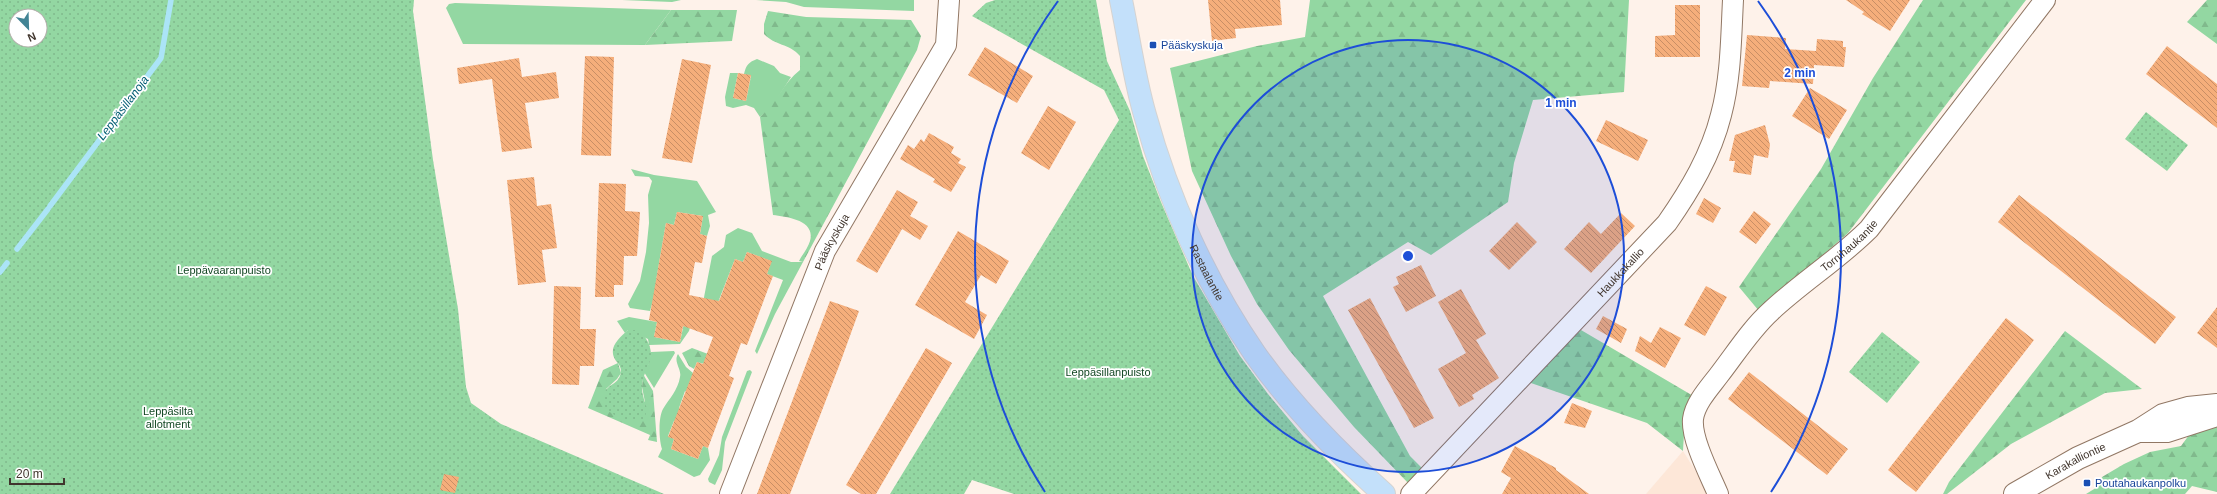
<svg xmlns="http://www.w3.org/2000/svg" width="2217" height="494" viewBox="0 0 2217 494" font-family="Arial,sans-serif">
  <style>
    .built { fill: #fde7d8 }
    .green { fill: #93d7a2 }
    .forest { fill: url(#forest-firs) }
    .park { fill: url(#park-dots); fill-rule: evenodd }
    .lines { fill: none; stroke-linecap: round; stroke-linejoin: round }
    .stream { stroke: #abe4f7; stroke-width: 5.5 }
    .building { fill: url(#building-back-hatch) }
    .minor-casing { stroke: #917764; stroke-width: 22 }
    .tertiary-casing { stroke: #917764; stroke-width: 24 }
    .primary-casing { stroke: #d5d3d1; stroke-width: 24 }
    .minor { stroke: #fff; stroke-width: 20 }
    .tertiary { stroke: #fff; stroke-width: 22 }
    .primary { stroke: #c3e0fa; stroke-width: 22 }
    .ring { fill: none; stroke: #1d4ed8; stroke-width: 2 }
    .transit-dot { fill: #1a4fb4; stroke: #fff; stroke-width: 1.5 }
    .labels { text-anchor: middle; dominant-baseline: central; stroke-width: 3.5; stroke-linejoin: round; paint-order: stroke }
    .transit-label { font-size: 11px; fill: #164399; stroke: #fff; text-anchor: start }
    .street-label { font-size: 11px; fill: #40352d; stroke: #fff }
    .park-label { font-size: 11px; fill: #124723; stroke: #fff }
    .water-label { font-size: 12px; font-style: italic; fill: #005d73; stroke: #fff }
    .centre { fill: #1d4ed8; stroke: #fff; stroke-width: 2 }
    .ring-label { font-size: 12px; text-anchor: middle; font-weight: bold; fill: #1d4ed8; stroke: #fff; stroke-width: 3.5; stroke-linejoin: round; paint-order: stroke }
  </style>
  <defs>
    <pattern id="forest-firs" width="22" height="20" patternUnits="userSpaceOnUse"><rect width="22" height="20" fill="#93d7a2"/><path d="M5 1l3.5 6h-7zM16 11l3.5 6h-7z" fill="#80b98c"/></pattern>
    <pattern id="park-dots" width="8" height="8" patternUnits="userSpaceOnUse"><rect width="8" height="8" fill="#93d7a2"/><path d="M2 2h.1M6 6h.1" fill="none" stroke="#80b98c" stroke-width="1.8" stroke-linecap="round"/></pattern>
    <pattern id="building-back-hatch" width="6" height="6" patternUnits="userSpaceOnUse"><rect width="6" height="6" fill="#f5ae7b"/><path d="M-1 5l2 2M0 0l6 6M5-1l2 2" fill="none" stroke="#c88e65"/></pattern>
  </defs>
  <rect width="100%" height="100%" fill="#fef2ea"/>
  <path class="built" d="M1683 451 1710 494H1646Z"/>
  <path class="green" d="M622 0H681L672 2Z
    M756 0H914V11L804 7 786 2Z
    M455 3 671 10 645 45 463 44 446 8 449 4Z
    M757 59 774 66 780 73 791 77 771 108 760 117 754 108 746 105 733 108 726 106 725 97 730 73H738L733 98 746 101 751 76 744 74C746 65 749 62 757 59Z
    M631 169 654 175 697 181 716 212 708 215 710 226 707 236 700 234 703 216 677 212 674 225 666 223 656 281 660 305 652 304 650 311 630 308 628 304 640 281 646 252 649 223 648 195 652 181 649 177 635 176Z
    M738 228 752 233 762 251 791 262H803L775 314 757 354 755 351 783 280 767 274 771 261 747 252 743 262 735 259 717 305 699 323 712 256 724 247 726 235Z
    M629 317 657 322 654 337 680 342 684 323 691 324 689 331 680 344 649 345 648 339 628 330 625 333 617 321Z
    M674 351 675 353 654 388 644 372 649 363 651 352Z
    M678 354 686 367 693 373V393L685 391 679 408 681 423 674 421 668 436 674 439 671 449 698 459 703 446 708 448 710 460 700 475 694 477 658 457 662 449C659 440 658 418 663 409 669 399 678 390 680 377 682 369 673 362 678 354Z
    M750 370 752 372 725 442 722 470 715 485 709 482 708 479 719 455 722 437 747 371Z"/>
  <path class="forest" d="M1310 0H1629L1624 92 1533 100 1514 163 1508 202 1431 255 1408 242 1323 296 1410 456 1423 469 1409 484 1354 427 1289 350 1257 304 1231 256 1192 171 1170 68 1257 46 1305 37Z
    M1923 0H2026L1848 233 1759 311 1739 287 1821 169 1873 78Z
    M2207 0H2217V44L2187 22Z
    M671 10H737L732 41 645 45Z
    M768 11 806 17 911 20 921 36 917 50 803 262 799 261C802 255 808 248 810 241 816 220 787 217 773 215L760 117C776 104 783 83 800 70V56C789 43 775 46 764 34V24Z
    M1581 330 1695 397C1685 412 1684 433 1683 451L1647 423 1528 382Z
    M2065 331 2142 389 2105 393 2011 444 1947 494H1943L1949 482Z
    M692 348 708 354 704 364 697 362 694 369 689 366 682 353Z
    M618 363 621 373 617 379 606 389 645 402 642 387 643 374 653 391 657 442 648 440 650 435 588 408 603 370Z
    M2217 425V492L2192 486 2185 494H2086L2099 486 2102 477 2124 464 2150 452 2181 446 2192 431Z"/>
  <path class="park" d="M0 0H414L413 11 433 160 458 309 466 387 471 403 501 424 664 494H0ZM16 16H40V40H16Z
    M995 0H1096L1107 61 1130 111 1143 156 1161 202 1193 276 1240 356 1268 394 1303 436 1361 494H1014L972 480 964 494H890L1119 120 1104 90 972 16 986 3Z
    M2146 112 2188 145 2167 171 2125 139Z
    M628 330H638C646 337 650 343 651 353 652 363 642 374 642 386 641 397 650 408 644 419 630 424 617 417 605 409 599 380 618 390 621 372 621 367 619 364 616 361 607 348 619 338 628 330Z
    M1882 332 1920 362 1887 403 1849 372Z"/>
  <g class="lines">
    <path class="stream" d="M50 206 161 58 171 0
      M17 249 48 209
      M0 272 7 263"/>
  </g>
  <path class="building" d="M1208 0H1280L1282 25 1235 29 1236 38 1212 41Z
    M1846 0H1910L1890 31 1862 14 1864 12Z
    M1675 5H1700V57H1655V36L1675 35Z
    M1747 35 1786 38 1785 49 1816 51 1817 39 1843 41V47H1846L1844 67 1814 65 1813 84 1770 81 1769 88 1742 86Z
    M2167 46 2217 84V128L2146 74Z
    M985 47 1033 76 1017 103 968 75Z
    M585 56 614 57 611 156 581 155Z
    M519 58 522 77 556 72 559 98 525 103 532 148 502 152 492 79 459 84 457 68Z
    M682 59 711 65 692 163 662 158Z
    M738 73 751 75 746 101 733 98Z
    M1810 88 1847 110 1829 139 1792 116Z
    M1048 106 1076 122 1049 170 1021 153Z
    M1606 120 1648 140 1638 161 1596 141Z
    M1765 125 1770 145 1768 158 1754 155 1751 175 1733 172 1735 161H1729L1735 135Z
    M929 133 954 147 951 153 961 159 958 163 966 167 951 192 933 182 935 179 900 159 908 145 914 149 921 139 924 142Z
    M534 177 537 206 551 204 557 248 542 250 546 282 518 285 507 180Z
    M599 183 626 184 625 211 640 212 637 256H624L623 285H614V297H595Z
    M897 190 918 202 910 216 928 226 920 240 902 229 877 273 856 261Z
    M2019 195 2176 317 2155 344 1998 222Z
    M1704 198 1721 208 1713 223 1696 214Z
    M1754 211 1771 224 1756 244 1739 232Z
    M677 212 703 216 700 234 707 236 702 263 695 262 689 295 719 301 735 259 743 262 747 252 772 261 767 274 773 276 768 289 747 345 741 343 729 376 734 378 708 448 703 446 698 459 671 449 674 439 668 437 697 362 703 364 713 337 683 326 680 342 654 337 657 322 649 320 666 223 674 225Z
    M1621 213 1635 226 1591 273 1564 249 1589 222 1601 234Z
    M1517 222 1537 242 1509 270 1489 251Z
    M958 231 1009 261 996 284 981 275 965 302 987 315 974 339 915 305Z
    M1421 265 1436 296 1406 312 1393 287 1399 284 1396 277Z
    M554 286 581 287 580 329H596L594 366H580L579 385 552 384Z
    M1706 286 1727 297 1705 336 1684 325Z
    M1461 289 1486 334 1476 340 1499 378 1472 395 1474 399 1459 407 1438 369 1466 353 1438 302Z
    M1370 298 1434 418 1414 428 1348 310Z
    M830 301 859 311 839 366 790 494H757Z
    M2217 307V348L2197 333Z
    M1603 316 1627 329 1621 343 1596 329Z
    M2006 318 2034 340 1916 492 1888 470Z
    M1660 327 1681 338 1665 368 1635 351 1640 336 1651 343Z
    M926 348 952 363 876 494H861L846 485Z
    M1749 372 1848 449 1827 475 1728 399Z
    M1572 403 1592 411 1585 428 1564 423Z
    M1515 446 1556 468V470L1589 494H1502L1511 478 1501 472Z
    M444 474 459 477 455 493 440 490Z"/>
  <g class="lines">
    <g class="minor-casing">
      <g id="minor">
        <path id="s1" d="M730 494 825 251 946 45 949 0"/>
        <path id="s2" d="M1411 494 1667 223C1690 190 1711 155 1721 115 1731 78 1731 38 1733 0"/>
        <path id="s3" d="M1718 494C1710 475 1691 439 1693 419 1695 403 1710 387 1719 375 1736 353 1751 329 1771 311 1802 282 1839 259 1869 229L2045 0"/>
      </g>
    </g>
    <g class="tertiary-casing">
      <g id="tertiary">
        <path d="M2140 431H2167L2217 415"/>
        <path id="s4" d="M2015 494 2078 458 2138 431 2163 415 2188 408 2217 405"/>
      </g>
    </g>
    <g class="primary-casing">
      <g id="primary">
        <path id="s5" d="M1121 0C1129 39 1134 77 1145 115 1168 199 1206 283 1255 354 1291 405 1337 452 1384 494"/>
      </g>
    </g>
    <use href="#minor" class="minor"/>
    <use href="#tertiary" class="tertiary"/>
    <use href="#primary" class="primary"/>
  </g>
  <circle cx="1408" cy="256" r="216" fill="#1d4ed8" fill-opacity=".12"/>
  <g class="ring">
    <circle cx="1408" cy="256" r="216"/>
    <path d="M1045 492A433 433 0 0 1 1058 1M1758 1A433 433 0 0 1 1771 492"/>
  </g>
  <g class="transit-dot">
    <rect x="1149" y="41" width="8" height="8" rx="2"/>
    <rect x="2083" y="479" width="8" height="8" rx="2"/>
  </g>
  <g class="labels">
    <g class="transit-label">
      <text x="1161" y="45">Pääskyskuja</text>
      <text x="2095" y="483">Poutahaukanpolku</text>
    </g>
    <g class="street-label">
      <text stroke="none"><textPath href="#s1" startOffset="272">Pääskyskuja</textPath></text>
      <text stroke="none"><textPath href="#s3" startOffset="316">Tornihaukantie</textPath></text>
      <text stroke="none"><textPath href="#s5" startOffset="287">Rastaalantie</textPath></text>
      <text stroke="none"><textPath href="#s2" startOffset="305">Haukkakallio</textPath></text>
      <text stroke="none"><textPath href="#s4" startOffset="69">Karakalliontie</textPath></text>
    </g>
    <g class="park-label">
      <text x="224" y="270">Leppävaaranpuisto</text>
      <text x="1108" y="372">Leppäsillanpuisto</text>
      <text x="168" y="411">Leppäsilta<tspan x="168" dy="13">allotment</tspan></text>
    </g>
    <g class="water-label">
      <text transform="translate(123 108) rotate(-53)">Leppäsillanoja</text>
    </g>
  </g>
  <circle cx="1408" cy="256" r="6" class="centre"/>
  <g class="ring-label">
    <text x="1800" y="77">2 min</text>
    <text x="1561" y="107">1 min</text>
  </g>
  <g transform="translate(28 28) rotate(157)"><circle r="19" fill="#ffffff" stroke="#b3aeab"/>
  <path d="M0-3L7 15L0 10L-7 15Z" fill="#428495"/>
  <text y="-6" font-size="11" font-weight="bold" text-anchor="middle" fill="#40352d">N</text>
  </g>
  <path d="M10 478v6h54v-6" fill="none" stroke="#40352d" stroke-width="2"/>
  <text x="16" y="478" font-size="12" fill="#40352d" stroke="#ffffff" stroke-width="3" paint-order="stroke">20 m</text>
</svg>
